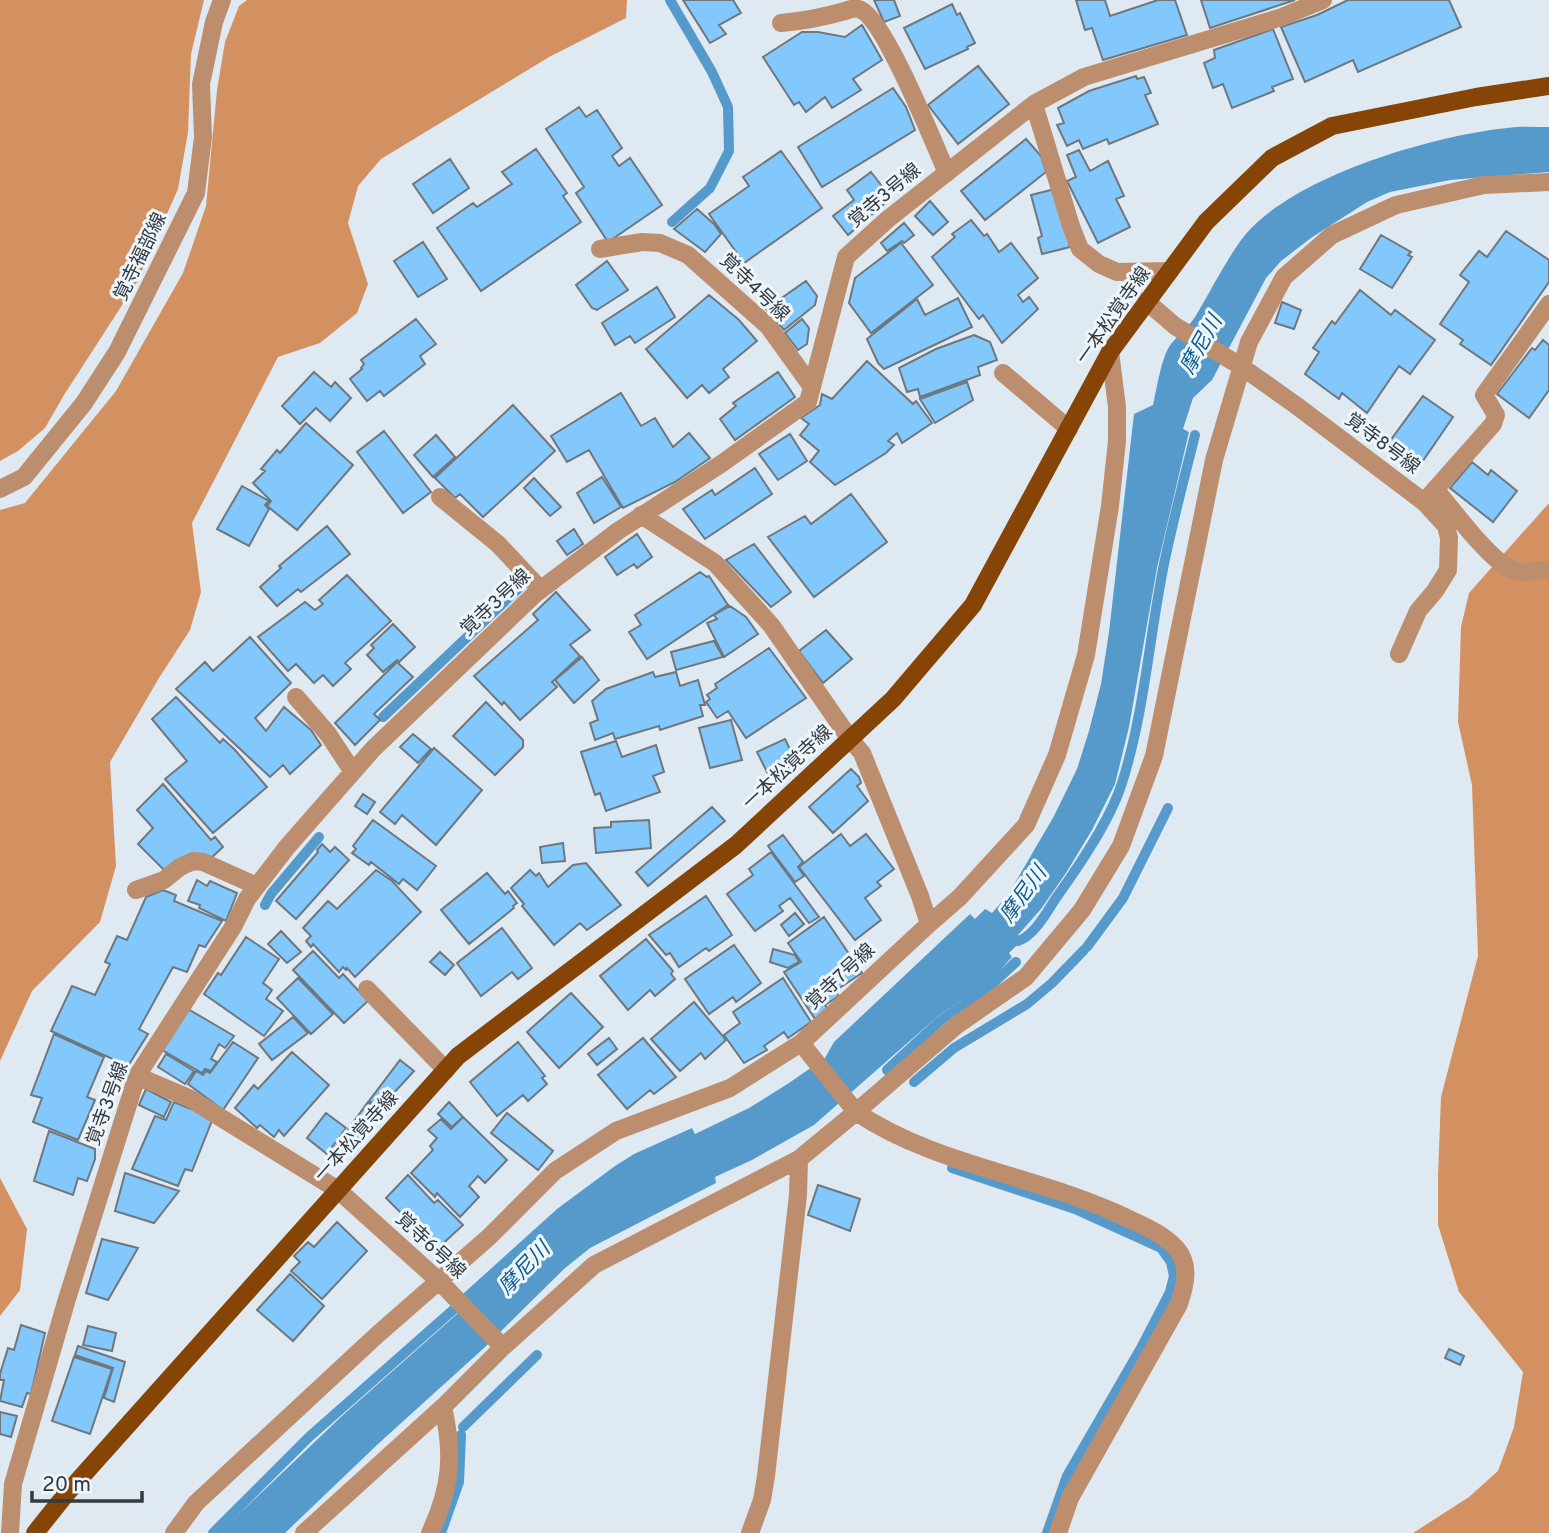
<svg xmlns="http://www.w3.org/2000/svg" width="1549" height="1533" viewBox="0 0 1549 1533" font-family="Overpass,'Noto Sans JP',sans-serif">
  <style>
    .forest { fill: #d39161 }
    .water { fill: #569acc }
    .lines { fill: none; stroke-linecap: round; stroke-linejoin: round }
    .stream { stroke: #569acc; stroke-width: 10 }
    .building { fill: #83c8fd; stroke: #6e777e; stroke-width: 2 }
    .minor { stroke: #bd8e6d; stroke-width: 18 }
    .major { stroke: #864506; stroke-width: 18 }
    .labels { text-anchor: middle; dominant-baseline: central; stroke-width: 6; stroke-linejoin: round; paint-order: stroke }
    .street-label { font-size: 19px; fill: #363a3d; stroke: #eef6fd }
    .water-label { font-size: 21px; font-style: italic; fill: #0b5d8e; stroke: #eef6fd }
  </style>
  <rect width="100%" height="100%" fill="#dfe9f2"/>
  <path class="forest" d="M0 0H204L191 54 188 132 178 189 137 282 64 395 45 428 18 451 0 461Z
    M247 0H627L626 18 549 57 381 159 358 186 348 223 368 284 357 313 320 343 278 357 192 523 201 592 190 630 159 678 110 762 116 866 100 922 32 991 0 1061V510L25 503 116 391 183 273 206 206 217 90 225 42 239 6Z
    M1549 503V1533H1413L1469 1497 1498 1471 1514 1427 1523 1372 1459 1292 1438 1225V1176L1441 1097 1478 956 1472 785 1458 722 1461 627 1469 593Z
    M0 1178 27 1229 20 1290 0 1316Z"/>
  <path class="water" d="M1549 127V172L1450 180 1390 192 1367 202 1311 238 1281 261 1266 278 1212 380 1193 398 1183 429 1189 432 1157 568 1129 727 1115 784 1092 830 1066 873 1041 909 1018 935 1022 940 1009 953 1012 957 992 979 937 1017 814 1125 752 1160 715 1177 716 1183 590 1248 564 1269 484 1348 378 1444 285 1533H219L343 1415 457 1314 464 1293 557 1209 615 1166 634 1154 692 1128 695 1134 749 1108 789 1083 825 1058 834 1042 970 914 975 919 985 909 992 913 1008 895 1054 816 1077 769 1089 731 1101 684 1109 632 1134 414 1153 405C1157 389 1161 357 1171 344 1180 333 1191 325 1198 312 1213 287 1227 258 1245 235 1295 176 1431 136 1507 128 1520 126 1535 127 1549 127Z"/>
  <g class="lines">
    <path class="stream" d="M670 0 712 72 728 107 729 151 710 188 672 222
      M383 717 520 587
      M265 905 271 894 319 837
      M1018 941C1034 936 1047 912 1056 898 1079 866 1110 821 1122 783 1144 714 1149 640 1163 569 1172 524 1184 479 1195 435
      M1087 947 1123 898 1168 808
      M887 1070 940 1021 991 985 1016 962
      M914 1082 954 1048 1027 1004 1052 983 1084 950
      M952 1168 1075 1209 1161 1248 1171 1262 1174 1276 1170 1292 1141 1348 1067 1476 1047 1533
      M463 1427 537 1355
      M213 1533 309 1437 453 1310
      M441 1533 459 1482 461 1435"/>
  </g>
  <path class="building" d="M683 0H733L741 13 719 25 726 34 710 43Z
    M874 0H894L900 16 884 22Z
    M1076 0H1105L1110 16 1158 0H1175L1187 35 1103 60 1092 28 1085 30Z
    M1201 0H1295L1210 28Z
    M1348 0H1449L1461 27 1358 72 1353 60 1305 82 1281 27 1317 15Z
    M952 4 957 15 960 13 975 43 967 47 968 49 925 69 904 28Z
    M862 25 882 60 853 79 861 90 832 108 825 97 806 112 799 102 794 105 763 57 802 32H818L845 37Z
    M1273 29 1293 79 1272 87 1274 91 1232 108 1223 84 1213 88 1204 63 1215 58 1214 50Z
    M978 66 1009 104 958 144 928 105Z
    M1136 76 1137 79 1144 77 1151 93 1145 95 1158 124 1109 144 1107 139 1083 149 1079 140 1067 146 1057 125 1064 123 1058 108 1089 91Z
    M893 88 906 107 915 130 822 187 798 147Z
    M579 107 586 117 597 110 622 148 612 156 619 166 630 158 662 205 608 242 576 193 584 187 546 129Z
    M1026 139 1041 156 1046 172 985 220 961 191Z
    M536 149 567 193 563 196 581 222 481 291 437 228 473 203 477 207 512 184 502 172Z
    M1079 150 1090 171 1108 161 1124 196 1116 199 1130 227 1098 243 1067 181 1076 177 1067 155Z
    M781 151 822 208 744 263 709 214 749 186 743 177Z
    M450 159 469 188 433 213 413 184Z
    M871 172 891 198 848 235 833 216 854 200 847 190Z
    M1055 189 1070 247 1042 254 1038 238 1042 236 1031 195Z
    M930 201 948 222 933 235 915 216Z
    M697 209 714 224 721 234 705 252 674 229Z
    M971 220 984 236 987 234 999 252 1011 243 1038 278 1018 295 1023 302 1029 297 1038 309 1002 343 983 315 979 319 932 257 955 237 952 234Z
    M904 223 914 235 904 243 902 241 887 251 881 243Z
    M1506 231 1549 260V282L1491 365 1460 344 1463 340 1440 324 1469 282 1460 275 1479 251 1487 257Z
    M1381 235 1411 252 1408 255 1412 257 1392 288 1360 269Z
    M423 242 447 279 418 297 394 261Z
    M901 243 933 285 871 333 849 303 855 278Z
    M607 261 628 290 597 310 592 308 576 285Z
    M806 281 817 296 815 305 784 330 766 309Z
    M657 287 675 317 635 343 630 336 615 345 602 323Z
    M1360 290 1391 315 1395 310 1435 340 1410 374 1399 366 1367 413 1342 393 1339 399 1305 374 1319 352 1313 348 1332 321 1335 324Z
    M709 295 739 320 757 341 723 369 729 377 709 393 702 385 687 398 646 349Z
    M958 298 972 327 884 369 878 363 867 339 917 299 925 315Z
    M1282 302 1301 310 1294 329 1275 323Z
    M416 319 436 344 420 356 425 364 384 396 380 391 367 401 350 379 362 369 361 368 364 364 361 360Z
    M802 319 809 328 807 344 798 350 785 333Z
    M974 335 990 342 997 360 978 367 980 375 920 397 918 389 907 392 899 368 936 349Z
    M1543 340 1549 345V390L1529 418 1497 394 1532 348 1535 350Z
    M867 361 913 404 916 401 932 423 902 443 897 433 888 441 894 445 886 453 835 485 810 462 819 451 800 435 809 424 801 418 820 405 822 394 832 399Z
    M314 372 331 387 335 382 351 398 330 421 316 408 300 424 282 406Z
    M778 372 795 397 735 440 720 419 736 406 733 403Z
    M967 382 973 400 935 423 920 399Z
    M621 393 641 426 655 418 673 447 689 433 710 458 675 482 623 508 589 450 567 462 551 436Z
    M1423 396 1453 417 1418 468 1387 445Z
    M513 405 555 451 483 517 460 494 455 498 435 478Z
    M306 423 353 465 297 530 267 506 271 501 253 483 265 471 261 469 277 450 280 453Z
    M384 431 431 492 403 513 357 452Z
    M790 434 807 461 778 480 759 454Z
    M436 435 455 457 433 477 414 455Z
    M1472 462 1488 475 1491 470 1517 491 1493 522 1450 488Z
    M755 468 772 494 705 539 683 509 712 490 715 495Z
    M602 477 621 507 594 523 577 493Z
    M534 478 561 507 550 516 524 488Z
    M242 486 269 501 265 505 269 509 249 546 217 529Z
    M851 494 887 542 814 597 768 537 805 516 811 524Z
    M327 526 350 554 301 592 298 589 277 606 260 587 281 568 279 566Z
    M574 529 583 544 567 555 557 541Z
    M637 534 652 557 637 568 634 564 617 575 605 557Z
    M754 544 791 592 771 607 726 560Z
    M700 572 707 577 709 576 728 605 647 659 629 632 641 625 635 615Z
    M347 575 391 621 345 663 351 669 333 686 323 675 314 683 296 664 288 671 258 637 305 602 315 610 323 604 319 600Z
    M556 592 590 630 570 645 580 656 552 682 557 687 520 720 504 702 502 705 474 676 538 620 533 614Z
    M730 606 746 617 758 634 724 657 707 623 717 619 714 615Z
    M393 624 415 647 399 662 397 660 383 672 367 655 374 648 371 645Z
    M826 630 852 659 823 683 799 651Z
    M250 637 291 683 255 718 266 731 284 707 311 730 321 745 290 774 283 765 270 777 176 689 205 662 213 671Z
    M714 641 723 657 676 670 671 652Z
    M769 648 806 698 746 738 728 711 717 718 706 702 710 699 707 695 717 688 715 684Z
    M582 657 599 680 574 703 555 680Z
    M397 662 413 677 374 714 380 720 355 745 335 723Z
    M653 672 655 677 676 672 680 686 698 680 705 705H700L703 716 660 730 659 726 615 739 613 733 595 740 590 723 598 720 592 701 606 689Z
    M176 697 220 743 223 739 235 750 267 787 213 833 165 779 187 761 152 719Z
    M486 702 523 740V747L495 775 453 736Z
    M731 720 742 760 710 768 699 728Z
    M413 734 431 749 418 763 400 747Z
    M785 739 797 764 769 776 757 752Z
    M616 741 622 757 656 745 664 772 653 776 660 792 606 811 600 793 595 795 581 752Z
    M434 748 482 790 436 845 402 815 395 824 380 812Z
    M851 769 859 777 861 783 857 786 868 801 833 833 809 807Z
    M163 784 211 840 215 837 223 847 209 860 166 872 138 844 153 828 137 810Z
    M363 794 375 802 367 814 355 806Z
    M712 807 725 821 648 886 636 872Z
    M373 820 436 866 417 890 403 879 399 884 371 862 369 865 352 853 356 849 353 846Z
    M649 820 651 848 596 853 594 828 611 827V822Z
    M841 834 850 846 866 834 894 869 877 882 881 886 865 898 881 920 855 940 799 867Z
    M783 835 803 862 798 867 804 876 795 882 768 846Z
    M563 843 565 861 542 863 540 847Z
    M322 844 330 852 335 847 349 860 296 919 276 901 318 852 317 850Z
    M771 852 819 917 809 923 790 898 779 906 783 911 755 931 727 894 753 875 749 869Z
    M586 863 621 905 587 930 580 923 554 945 522 906 524 904 511 888 530 870 536 876 539 873 548 887 573 865Z
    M376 870 392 881 421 912 355 977 347 968 346 970 343 967 339 972 313 944 311 947 306 941 311 936 303 928 328 901 337 909Z
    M487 873 505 894 508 891 517 903 513 906 514 908 469 944 441 910Z
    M197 880 207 886 210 881 237 893 226 921 199 908 200 905 188 901Z
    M163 890 176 895 174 901 222 921 205 947 199 945 187 972 173 967 139 1029 148 1034 128 1066 51 1031 72 986 95 995 110 964 105 962 117 936 127 940 146 897Z
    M706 896 732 935 709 951 706 948 679 967 670 953 666 955 649 935Z
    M795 913 804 924 789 936 781 925Z
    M824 917 862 973 835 991 839 996 825 1005 828 1009 815 1019 784 972 801 962 788 943Z
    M502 928 532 968 518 979 512 972 481 996 457 963Z
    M281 931 301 952 287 963 268 944Z
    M246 937 279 959 263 983 272 990 266 999 283 1011 264 1036 204 994 218 973 221 975Z
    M646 939 673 971 671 974 675 979 655 996 650 990 628 1010 600 976Z
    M734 945 761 983 736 1002 733 997 709 1014 685 979Z
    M773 949 795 955 799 962 788 968 770 962Z
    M313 951 339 978 343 974 368 1001 344 1023 293 970Z
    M440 952 454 965 445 975 430 962Z
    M298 978 333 1014 311 1034 277 998Z
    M783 978 811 1022 788 1038 784 1032 764 1046 767 1050 744 1063 724 1035 740 1023 733 1012Z
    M571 993 603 1027 559 1068 527 1032Z
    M694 1002 726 1040 705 1059 701 1053 680 1071 651 1039Z
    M188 1009 234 1036 225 1048 219 1044 211 1059 217 1062 211 1071 205 1069 202 1073 162 1050Z
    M293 1017 308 1033 272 1060 259 1044Z
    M54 1034 104 1057 87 1097 95 1100 78 1140 33 1122 42 1098 31 1095Z
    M609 1038 617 1049 597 1065 588 1054Z
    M643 1038 676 1077 654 1094 650 1090 627 1109 598 1075Z
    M233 1042 258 1058 223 1110 188 1084 196 1071 203 1075 206 1071 210 1073Z
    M518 1042 545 1076 542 1078 547 1084 528 1101 523 1095 497 1116 470 1082Z
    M292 1052 329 1085 284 1136 279 1130 274 1137 260 1125 257 1128 235 1108 254 1085 258 1089Z
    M166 1054 194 1071 185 1084 158 1067Z
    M400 1060 414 1071 380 1108 369 1101Z
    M146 1089 171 1102 164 1117 139 1105Z
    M174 1102 213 1118 192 1171 185 1169 178 1186 132 1169 155 1116 166 1120Z
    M368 1102 382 1112 343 1157 334 1149Z
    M449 1102 463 1117 452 1127 438 1114Z
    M326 1113 346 1128 327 1154 307 1138Z
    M507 1113 553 1151 538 1170 491 1133Z
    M463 1117 507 1160 485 1183 478 1176 469 1186 479 1197 460 1217 437 1193 435 1197 411 1173 433 1150 430 1146 437 1138 428 1130 441 1119 451 1129Z
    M49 1131 95 1149V1159L87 1181 78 1178 73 1195 34 1181Z
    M125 1173 179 1191 154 1223 115 1211Z
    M408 1175 434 1203 438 1200 463 1225 437 1249 386 1198Z
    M818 1185 860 1199 850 1231 808 1215Z
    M337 1222 367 1251 322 1299 291 1271 300 1262 294 1256 308 1242 314 1247Z
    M102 1239 138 1248 108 1300 86 1293Z
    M290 1274 324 1306 293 1341 257 1310Z
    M21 1325 45 1333 31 1394 27 1393 22 1407 0 1401 4 1380H0V1374L8 1348 14 1350Z
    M88 1326 116 1333 112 1351 83 1345Z
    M78 1346 125 1362 114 1402 104 1398 113 1368 75 1355Z
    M1449 1349 1464 1356 1460 1365 1445 1358Z
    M74 1357 112 1369 90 1434 52 1421Z
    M0 1412 17 1416 11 1437 0 1434Z"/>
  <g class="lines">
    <path class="minor" d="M781 23C804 21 824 17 845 11 851 9 856 7 861 10 885 20 934 144 947 173
      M1034 104 1071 226 1080 249 1099 264 1117 272 1170 271
      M600 249 642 242 660 243 688 255 768 326 812 387
      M1146 301 1175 326 1242 367 1297 406 1424 502 1493 424 1496 415 1484 395 1549 304
      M1003 373 1069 429
      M0 489 24 477 84 403 117 352 196 193 203 137 201 84 214 22 222 0
      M1435 489C1454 511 1486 556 1510 569 1520 574 1533 572 1543 570
      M440 497 498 544 540 589
      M641 515 715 563 771 625 850 739 862 753 920 896 929 924 801 1043 856 1112 799 1159 798 1195 766 1476 762 1500 750 1533
      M1399 654 1418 611 1435 591 1448 570 1449 538 1446 526 1424 502
      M296 697 328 734 353 772
      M136 890 164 880 180 867 193 861 203 862 257 886
      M929 924 960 897 1026 825 1057 755 1086 655 1110 506 1117 441V407L1110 352
      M367 989 446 1070
      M137 1076 189 1098 338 1190 439 1281 503 1347 443 1407C454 1455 451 1488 430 1533
      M503 1347 594 1265 799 1159
      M10 1533 13 1484 67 1299 137 1076 233 927 247 899 287 847 373 749 535 594 618 531 721 464 808 402 846 257 888 219 1034 104 1084 77 1282 17 1323 0
      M174 1533 196 1503 377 1335 489 1237 555 1171 616 1131 730 1088 801 1043
      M304 1533 443 1407
      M1058 1533 1070 1498 1179 1304C1185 1286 1191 1265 1176 1248 1160 1231 1137 1223 1116 1213 1032 1175 933 1164 856 1112L957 1025 1026 977 1082 910 1121 846 1154 756 1214 460 1249 342 1284 277 1332 235 1396 205 1484 185 1549 182"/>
    <path class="major" d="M35 1533 67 1493 458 1056 736 845 893 699 973 605 1110 352 1206 222 1272 158 1332 126 1476 97 1549 86"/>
  </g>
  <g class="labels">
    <g class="street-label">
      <text transform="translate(885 196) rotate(-40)">覚寺3号線</text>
      <text transform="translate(141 257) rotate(-64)">覚寺福部線</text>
      <text transform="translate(754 288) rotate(44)">覚寺4号線</text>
      <text transform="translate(1114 316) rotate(-55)">一本松覚寺線</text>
      <text transform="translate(1382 444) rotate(37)">覚寺8号線</text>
      <text transform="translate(496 603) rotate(-43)">覚寺3号線</text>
      <text transform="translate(788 768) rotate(-43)">一本松覚寺線</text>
      <text transform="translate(841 977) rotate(-43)">覚寺7号線</text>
      <text transform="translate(108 1104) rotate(-70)">覚寺3号線</text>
      <text transform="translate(357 1137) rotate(-48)">一本松覚寺線</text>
      <text transform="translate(430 1246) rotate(43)">覚寺6号線</text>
    </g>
    <g class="water-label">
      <text transform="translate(1202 345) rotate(-61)">摩尼川</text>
      <text transform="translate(1024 895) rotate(-54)">摩尼川</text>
      <text transform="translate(525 1269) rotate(-46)">摩尼川</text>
    </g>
  </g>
  <path d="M32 1491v10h110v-10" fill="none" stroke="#363a3d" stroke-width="3.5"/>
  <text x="42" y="1491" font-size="21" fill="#363a3d" stroke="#eef6fd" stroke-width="5" paint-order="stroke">20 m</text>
</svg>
